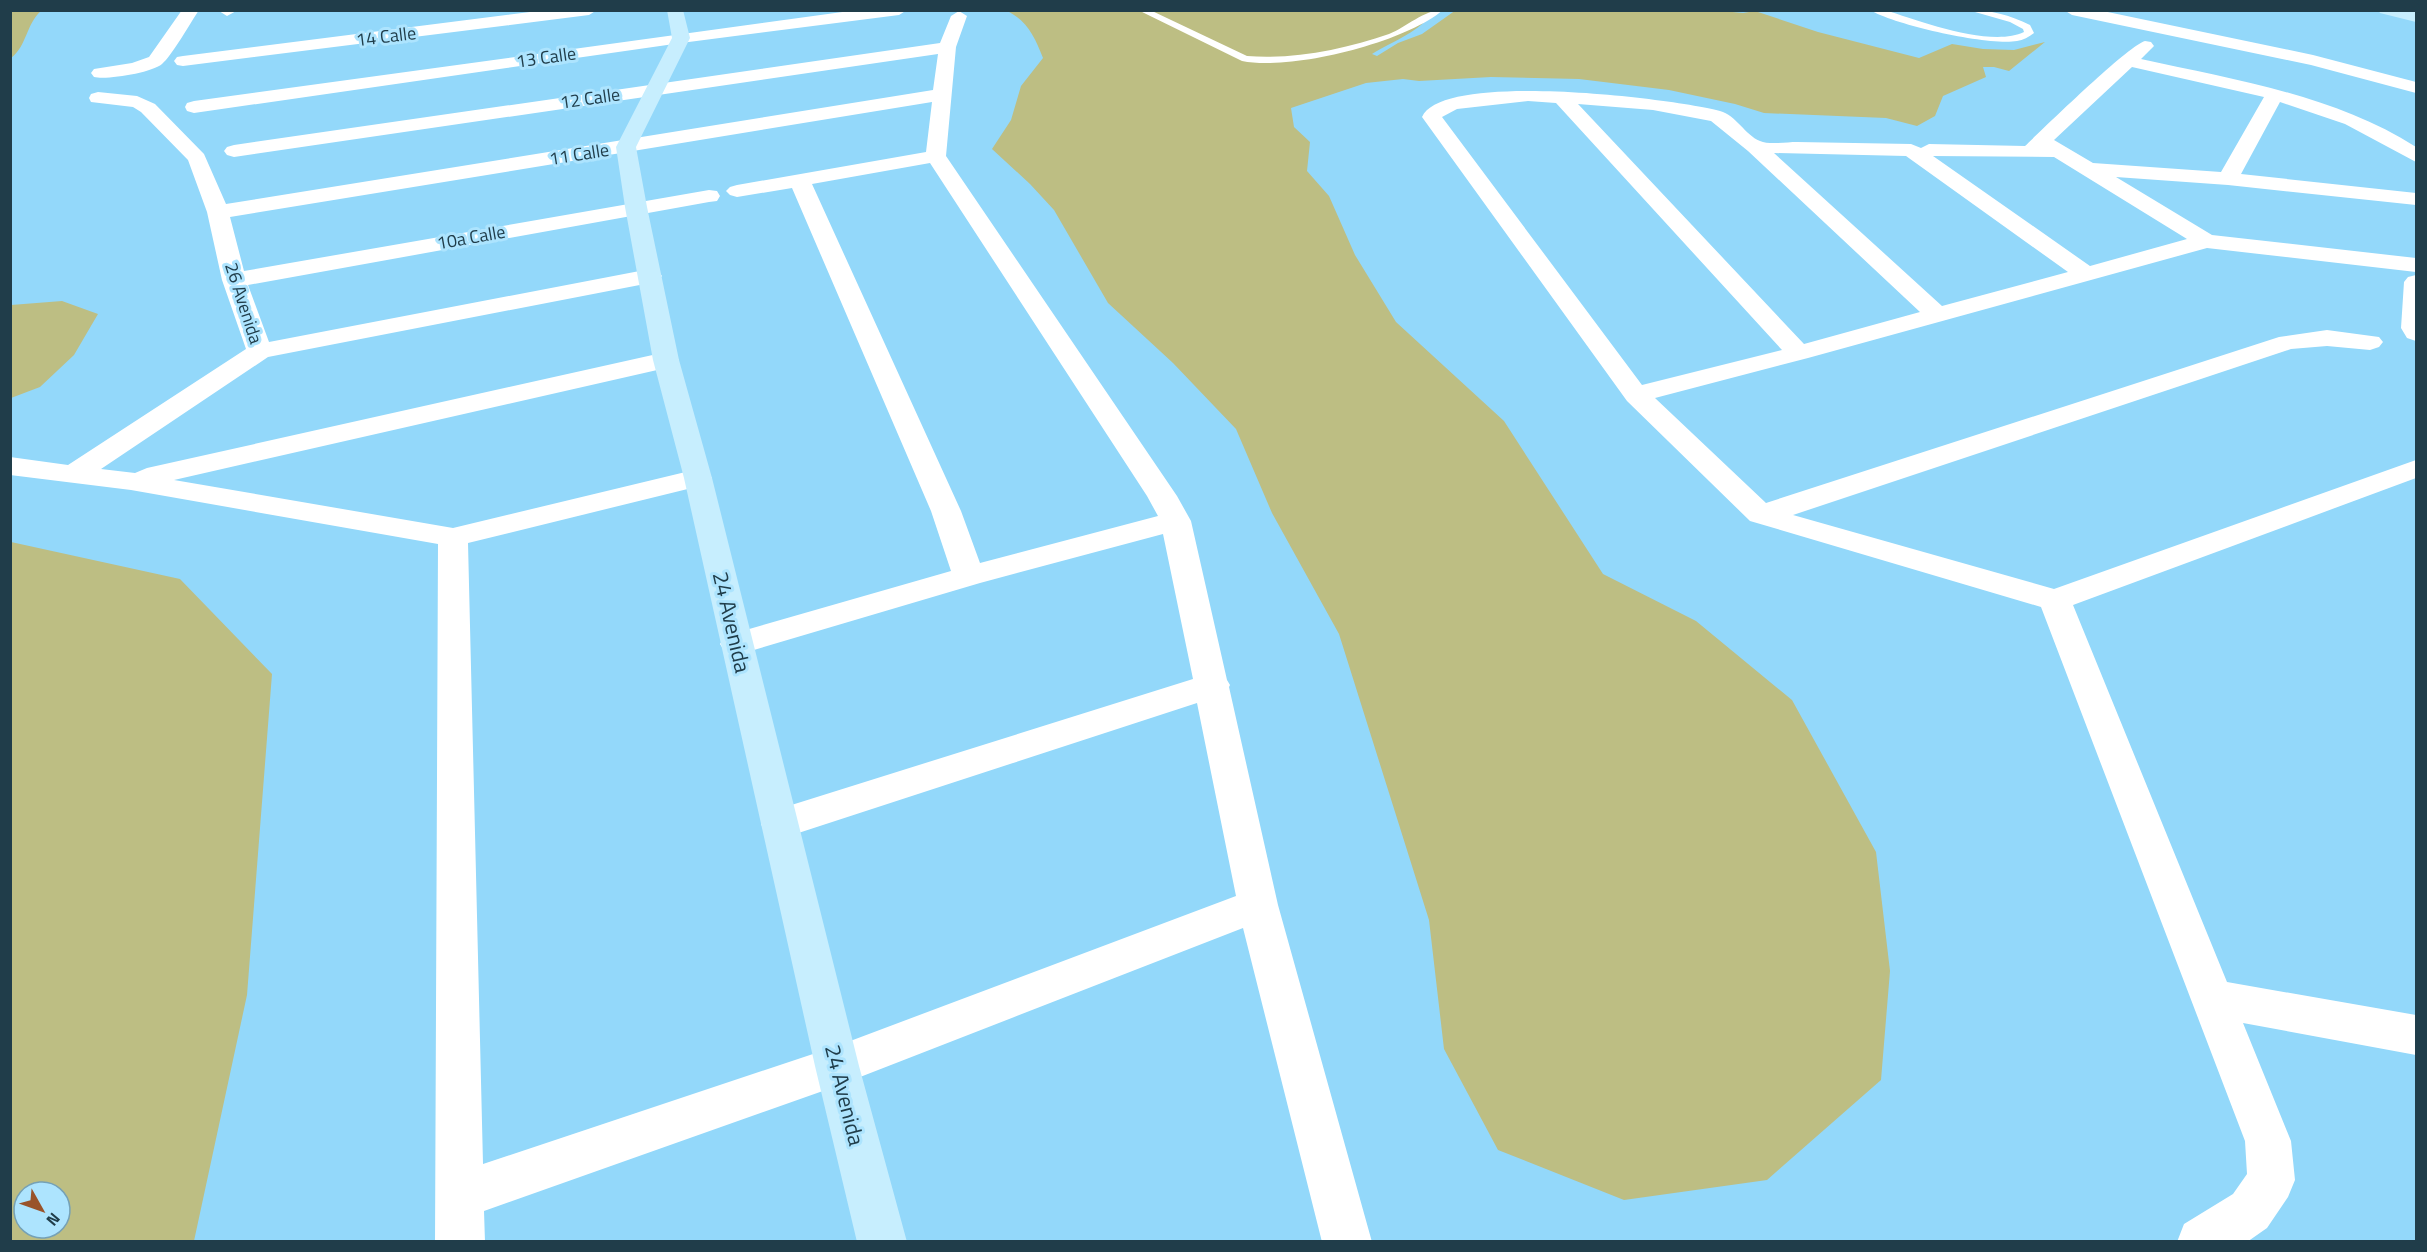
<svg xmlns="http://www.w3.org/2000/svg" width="2427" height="1252" viewBox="0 0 2427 1252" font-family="'Titillium Web',sans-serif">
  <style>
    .green { fill: #bdbe83; fill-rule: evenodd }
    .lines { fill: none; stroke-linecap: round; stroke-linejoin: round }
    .lane { fill: #fff; fill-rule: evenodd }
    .street { fill: #fff; fill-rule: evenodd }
    .secondary { fill: #c7eefe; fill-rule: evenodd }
    .labels { text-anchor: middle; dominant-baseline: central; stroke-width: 6; stroke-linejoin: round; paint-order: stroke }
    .far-street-label { font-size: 18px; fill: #203d4a; stroke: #ade4fe }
    .street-label { font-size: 22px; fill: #203d4a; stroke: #ade4fe }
  </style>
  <rect width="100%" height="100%" fill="#93d8fa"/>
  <path class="green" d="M11 10 41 11C26 24 27 46 11 58Z
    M1456 10H1712L1743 13 1755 11 1818 32 1919 58 1952 44 1983 49 2014 50 2045 42 2009 71 1994 67H1983L1986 77 1943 96 1935 116 1917 126 1886 118 1764 113 1735 104 1669 90 1579 79 1491 77 1419 81 1403 79 1366 83 1291 108 1294 127 1310 142 1307 171 1329 196 1355 255 1396 322 1504 421 1603 574 1696 621 1792 700 1876 852 1890 971 1881 1080 1767 1180 1624 1200 1498 1150 1444 1049 1429 920 1339 634 1272 513 1236 429 1173 363 1108 303 1054 210 1030 184 992 149 1011 120 1021 86 1043 58C1035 38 1028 21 1007 11H1433C1422 31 1391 42 1372 54L1377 56 1398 43 1422 34Z
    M62 301 98 314 74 355 40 387 11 398V305Z
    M11 542 180 579 272 674 247 995 194 1241H11ZM24 1192H60V1228H24Z"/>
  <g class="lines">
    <path class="lane" d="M1138 10H1150L1247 56C1292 60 1346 49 1389 34 1407 27 1423 10 1443 10 1404 43 1291 71 1242 61Z
      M1870 10H1885C1919 21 1991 48 2024 32L2023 29 2010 22 1968 10C1990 10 2010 15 2030 25L2034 33C2029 37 2023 40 2017 41 1988 46 1895 25 1870 10Z"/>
    <path class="street" d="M182 10H199C191 22 171 57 162 64 151 73 107 80 94 77L91 73 94 69 132 63 149 57Z
      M238 10 227 16 219 11V10Z
      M546 10H597L589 15 183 66 177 65 174 61 177 57 183 56Z
      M857 10H907L899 15 681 43 194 113 187 111 185 107 187 103 194 101Z
      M2064 10H2098L2313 55 2416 82V93L2311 65 2072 15Z
      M959 11 967 16 956 47 946 156 1177 496 1191 521 1227 680 1230 685 1229 687 1278 905 1372 1242H1322L1243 928 837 1086 484 1211 485 1242H435L438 544 131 490 10 475V457L68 465 246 349 222 280 207 212 188 160 141 112 133 107 91 102 89 98 91 94 98 92 137 96 155 104 204 154 226 204 933 90 938 54 234 157 227 155 224 151 227 147 234 145 940 43 951 16ZM932 102 926 152 737 185 730 187 726 191 730 195 737 197 792 188 931 511 951 571 725 636 720 644 725 652 737 655 980 583 1163 534 1193 679 766 813 761 824 766 835 780 839 1197 703 1236 896 837 1046 483 1164 468 543 708 484 712 478 708 472 698 469 453 528 174 480 666 368 675 365 679 360 675 355 666 352 147 468 135 473 101 469 268 357 650 283 658 281 662 276 658 271 650 269 269 342 248 285 709 202 717 201 720 196 717 191 709 190 244 271 230 217ZM930 163 1147 496 1158 516 980 563 961 511 812 184Z
      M2145 41 2151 42 2154 46 2141 59C2236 80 2334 95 2416 147V162L2345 124 2280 102 2241 174 2416 193V205L2228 185 2116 177 2212 235 2416 258V272L2207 248 1808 358 1655 398 1766 503 2279 337 2327 330 2379 337 2383 342 2379 347 2370 350 2327 346 2291 349 1793 515 2054 589 2416 460V478L2073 605 2227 982 2416 1015V1055L2243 1023 2291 1141 2295 1180 2288 1197 2267 1228 2247 1242H2177L2184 1224 2233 1194 2247 1174 2245 1141 2041 607 1750 521 1627 401 1422 117C1443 70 1675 99 1720 111 1736 115 1745 135 1760 141 1769 145 1786 142 1797 142 1835 143 1873 143 1911 144L1921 148 1929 144 2025 146C2044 128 2129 45 2145 41ZM2132 67 2264 97 2221 172 2093 163 2054 140ZM1528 101 1556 103 1782 350 1642 385 1442 117 1457 109ZM1578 104 1653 110 1711 121 1748 151 1920 312 1804 344ZM1774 153 1906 156 2068 272 1942 306ZM1933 156 2054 157 2187 239 2090 266Z
      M2416 275V341L2407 338 2401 328 2404 282 2408 277Z"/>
    <path class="secondary" d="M667 10H683L690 38 636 147 647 207 679 360 712 478 859 1066 907 1242H857L815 1066 684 478 653 360 625 207 616 147 672 38Z
      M2378 10 2416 12V22L2380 13Z"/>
  </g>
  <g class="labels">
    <g class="far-street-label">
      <text transform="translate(386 36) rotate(-7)">14 Calle</text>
      <text transform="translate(546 57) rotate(-8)">13 Calle</text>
      <text transform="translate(590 98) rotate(-8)">12 Calle</text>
      <text transform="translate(579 154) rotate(-9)">11 Calle</text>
      <text transform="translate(471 237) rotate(-10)">10a Calle</text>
      <text transform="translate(244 303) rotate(72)">26 Avenida</text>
    </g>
    <g class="street-label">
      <text transform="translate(732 622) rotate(77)">24 Avenida</text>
      <text transform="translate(845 1095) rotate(76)">24 Avenida</text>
    </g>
  </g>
  <rect width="2427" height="1252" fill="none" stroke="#203d4a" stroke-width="24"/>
  <g transform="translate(42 1210) rotate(130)"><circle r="28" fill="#ade4fe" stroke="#75a1b6" stroke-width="1.5"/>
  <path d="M0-4.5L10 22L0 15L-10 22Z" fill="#99532a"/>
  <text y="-9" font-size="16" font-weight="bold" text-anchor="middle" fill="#203d4a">N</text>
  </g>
</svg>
